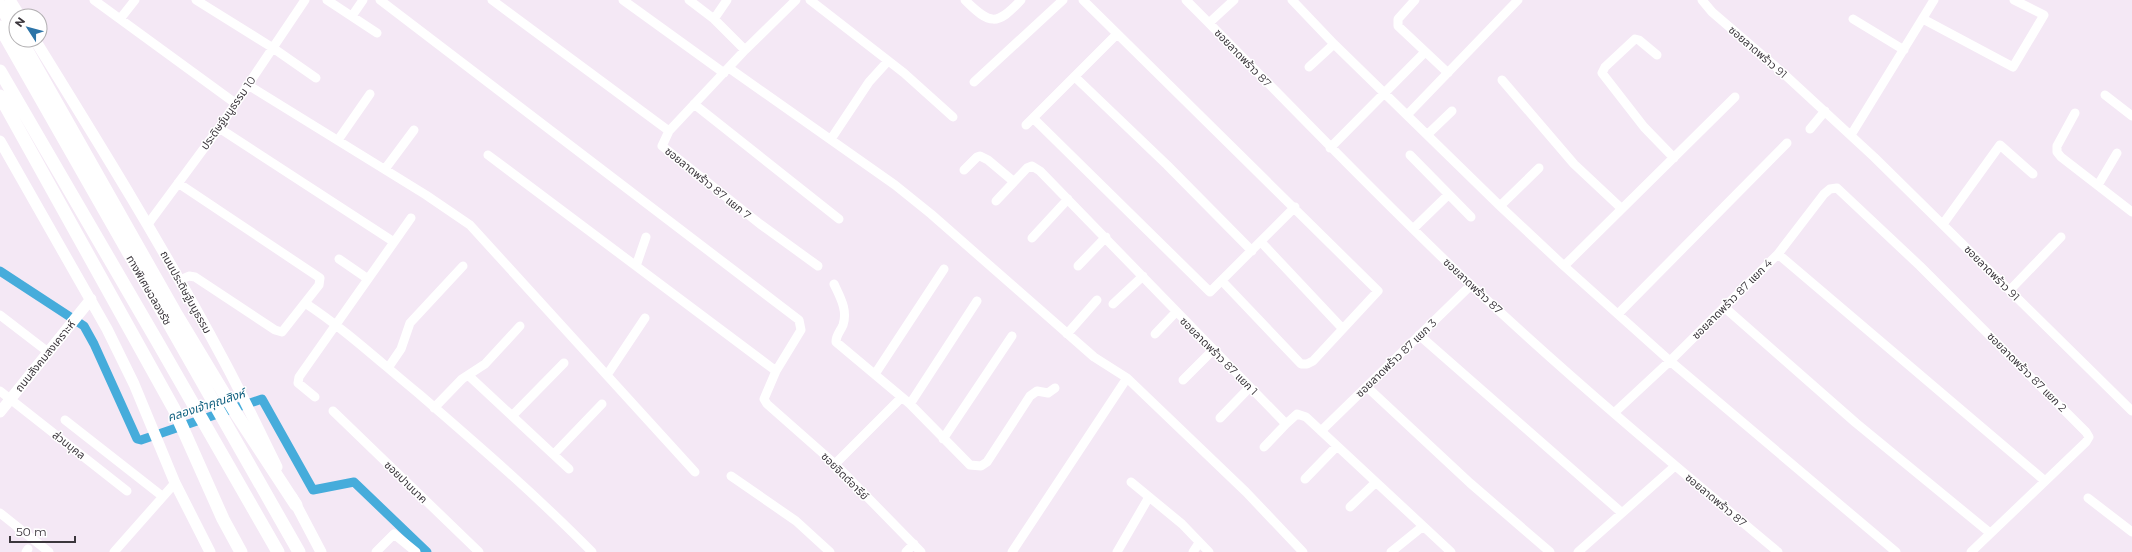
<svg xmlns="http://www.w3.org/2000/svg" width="2132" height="552" viewBox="0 0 2132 552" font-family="Montserrat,'Noto Sans Thai',sans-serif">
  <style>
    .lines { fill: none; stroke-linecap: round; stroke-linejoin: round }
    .canal { stroke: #46acdb; stroke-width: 9 }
    .minor { stroke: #fff; stroke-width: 9 }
    .major { stroke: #fff; stroke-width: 11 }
    .highway { stroke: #fff; stroke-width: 13 }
    .labels { text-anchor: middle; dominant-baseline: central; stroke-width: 3; stroke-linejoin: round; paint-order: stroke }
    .street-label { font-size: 11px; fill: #3b363c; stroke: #fff }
    .water-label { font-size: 12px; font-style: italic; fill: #105f7f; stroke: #fff }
  </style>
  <rect width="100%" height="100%" fill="#f4e8f5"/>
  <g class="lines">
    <path class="canal" d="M0 271 84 326 94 344 137 439 141 440 262 399 313 490 354 482 427 552"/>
    <path class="minor" d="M94 0 235 103
      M196 0 273 48 316 78
      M327 0 377 33
      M380 0 799 320 801 330 776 371 764 399 767 404 835 464 921 552
      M492 0 669 131
      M623 0 724 73
      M689 0 714 19 745 50
      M796 0 745 50 669 131 662 146 760 224 818 266
      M810 0 904 73 953 117
      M965 0C990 25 997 26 1021 0
      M1083 0 1378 291 1313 361 1307 364H1301L1222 281
      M1186 0C1281 95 1373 193 1471 285 1570 378 1674 465 1778 552
      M1292 0 1334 44 1500 206 1564 266 1670 361 1896 552
      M1415 0 1398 19V26L1448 73
      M1702 0 1712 12 1784 74 1874 157 2132 411
      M352 16 363 0
      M120 19 135 0
      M714 19 727 0
      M1853 19 1904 50
      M1923 19 2013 67 2044 15 2014 0
      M1209 23 1234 0
      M1657 55 1639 40 1635 39 1605 67 1602 73 1644 127 1674 158
      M1309 67 1334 44
      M729 68 895 185 931 214 1094 357 1127 378 1246 492 1303 552
      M1075 77 1167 165 1252 251
      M1502 80 1574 164 1622 209
      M974 82 1063 0
      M248 85 426 195 470 225 695 472
      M2105 95 2132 116
      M694 104 839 219
      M2075 113 2057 146V152L2061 157 2132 212
      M1408 114 1518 0
      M1033 118 1210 292 1295 207
      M1026 125 1117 34
      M219 128 394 242
      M1810 129 1825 111
      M1428 134 1452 111
      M1851 135 1934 0
      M831 139 869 82 888 61
      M338 140 370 94
      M1330 148 1425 52
      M488 155 776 371
      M1410 155 1471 217
      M385 169 414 130
      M964 170 977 157 980 156 988 160 1013 181
      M178 183 320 278 319 285 282 332 275 330 195 277 189 276 180 280
      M2098 185 2117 153
      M996 201 1027 168 1032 166 1040 171 1286 424 1297 414 1306 417 1451 552
      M1500 206 1539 168
      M148 224 219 128 305 0
      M1943 224 2000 145 2033 174
      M1413 229 1448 195
      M1032 238 1068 199
      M1261 242 1342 328
      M1778 254 2045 481
      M339 259 368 279
      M636 266 646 237
      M1078 266 1106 237
      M1564 266 1735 97
      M834 284C840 297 848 310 843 325 840 332 836 335 836 342L910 404 970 465 981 466 987 462 1030 396 1037 391 1048 393 1055 388
      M2010 290 2061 237
      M305 303C346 330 381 363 419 394 478 445 537 496 592 552
      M1113 304 1143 276
      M1724 307 1856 423 1990 533
      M1618 314 1787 143
      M0 315 48 352
      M1067 334 1097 300
      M1155 334 1176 312
      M1419 335 1622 513
      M388 368 401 349 410 323 463 266
      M875 374 944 269
      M468 375 569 469
      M607 375 645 318
      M1183 380 1213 350
      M1367 387 1470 483 1550 552
      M0 391 127 491
      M315 397 298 383 299 377 411 218
      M910 404 977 301
      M434 408 462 379 485 364 520 326
      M333 411 479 552
      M1614 413 1670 361 1778 254 1824 194 1830 189 1837 188 1920 266 2086 432 2089 437 2086 442 1971 552
      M512 416 564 363
      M1220 418 1250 387
      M65 420 162 496
      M1321 431 1471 285
      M943 439 1012 336
      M1264 447 1286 424
      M554 454 602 404
      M835 464 901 398
      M731 476 796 521 830 552
      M1305 479 1337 446
      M1131 482 1182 524 1209 552
      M2088 498 2132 532
      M1350 507 1375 483
      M0 513 49 552
      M26 552 28 549
      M114 552 175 483
      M376 552 394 534 416 552
      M906 552 914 544
      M1012 552 1127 378
      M1117 552 1149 497
      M1193 552 1199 543
      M1391 552 1422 527
      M1578 552 1675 466"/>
    <path class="major" d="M10 0 20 16
      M35 40C100 145 165 250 223 359 242 394 259 431 277 467
      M0 141 107 329 134 384 175 483 210 552
      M0 412 91 299
      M292 497 321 552"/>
    <path class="highway" d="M0 5 16 32
      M0 27 299 552
      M21 40 175 312 237 415 296 505
      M0 71 157 341 278 552
      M0 96 174 409 223 519 241 552"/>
  </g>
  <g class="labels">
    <g class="street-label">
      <text transform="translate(1758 52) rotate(41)">ซอยลาดพร้าว 91</text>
      <text transform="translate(1243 58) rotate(46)">ซอยลาดพร้าว 87</text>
      <text transform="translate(228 113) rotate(-55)">ประดิษฐ์มนูธรรม 10</text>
      <text transform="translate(708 183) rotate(39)">ซอยลาดพร้าว 87 แยก 7</text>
      <text transform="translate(1992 273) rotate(45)">ซอยลาดพร้าว 91</text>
      <text transform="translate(1473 286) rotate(43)">ซอยลาดพร้าว 87</text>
      <text transform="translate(149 290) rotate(60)">ทางพิเศษฉลองรัช</text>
      <text transform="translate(186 292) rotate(61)">ถนนประดิษฐ์มนูธรรม</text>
      <text transform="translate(1732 299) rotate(-45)">ซอยลาดพร้าว 87 แยก 4</text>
      <text transform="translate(45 356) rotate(-51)">ถนนสังคมสงเคราะห์</text>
      <text transform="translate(1219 356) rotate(45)">ซอยลาดพร้าว 87 แยก 1</text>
      <text transform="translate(1396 358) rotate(-44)">ซอยลาดพร้าว 87 แยก 3</text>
      <text transform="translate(2027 372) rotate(45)">ซอยลาดพร้าว 87 แยก 2</text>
      <text transform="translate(69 445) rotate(38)">ส่วนบุคล</text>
      <text transform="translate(845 476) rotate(45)">ซอยจิตต์อารีย์</text>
      <text transform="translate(406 482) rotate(44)">ซอยปานนาค</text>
      <text transform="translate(1716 500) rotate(40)">ซอยลาดพร้าว 87</text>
    </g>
    <g class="water-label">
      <text transform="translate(206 405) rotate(-18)">คลองเจ้าคุณสิงห์</text>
    </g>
  </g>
  <g transform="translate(28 28) rotate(306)"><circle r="19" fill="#ffffff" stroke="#b1afb1"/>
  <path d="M0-3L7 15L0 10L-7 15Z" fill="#2c74a8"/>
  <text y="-6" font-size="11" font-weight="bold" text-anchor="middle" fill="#3b363c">N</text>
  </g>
  <path d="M10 536v6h65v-6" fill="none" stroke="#3b363c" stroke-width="2"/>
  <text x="16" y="536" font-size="12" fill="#3b363c" stroke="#ffffff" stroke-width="3" paint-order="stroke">50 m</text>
</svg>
